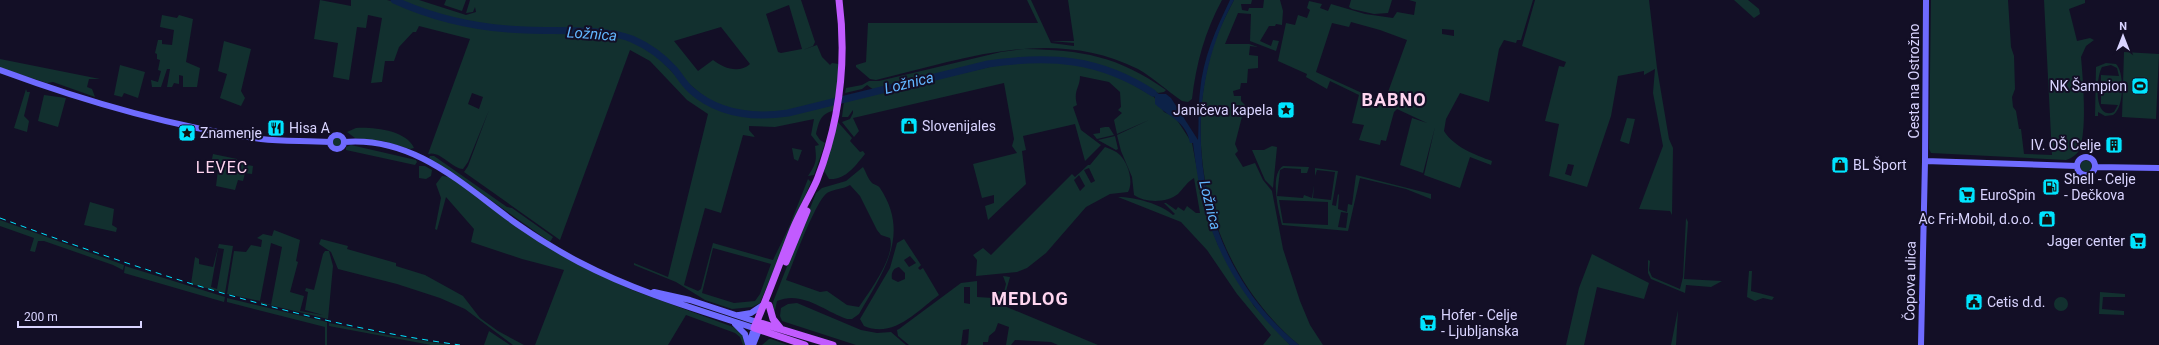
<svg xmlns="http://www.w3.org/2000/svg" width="2159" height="345" viewBox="0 0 2159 345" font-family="Roboto,sans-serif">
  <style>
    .green { fill: #12302f; fill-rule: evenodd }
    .water { fill: #0c2248 }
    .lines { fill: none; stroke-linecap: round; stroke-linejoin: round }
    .river { stroke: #0c2248; stroke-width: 7 }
    .secondary { stroke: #6f6bff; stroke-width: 6 }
    .primary { stroke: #c25bff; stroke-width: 7 }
    .rail { stroke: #00e5ff; stroke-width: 1; stroke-dasharray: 6 5; stroke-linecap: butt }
    .labels { text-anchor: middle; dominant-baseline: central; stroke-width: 4; stroke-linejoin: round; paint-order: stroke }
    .street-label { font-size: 14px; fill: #d9d4ff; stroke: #130f26 }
    .poi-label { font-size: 14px; fill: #d9d4ff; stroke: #130f26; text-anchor: start }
    .water-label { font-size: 15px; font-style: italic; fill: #62b6ff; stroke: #130f26 }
    .quarter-label { font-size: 16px; letter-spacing: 1px; fill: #ffd6f0; stroke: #130f26 }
    .district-label { font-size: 18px; font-weight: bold; letter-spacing: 1px; fill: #ffd6f0; stroke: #130f26 }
  </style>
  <rect width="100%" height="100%" fill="#130f26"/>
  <path class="green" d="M320 0 351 6V0C362 0 377 0 387 0 398 2 408 9 418 12 438 19 459 24 480 27 510 32 540 33 570 34 589 34 609 34 627 39 653 47 667 67 685 86 727 131 782 116 835 104L833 111C820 114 819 122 816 134L820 140 825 143 814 175 808 176C816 164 817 161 815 146L819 145 811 135 814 119 775 127 749 126V130L755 137 743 135 721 213 705 208 684 285 698 291 701 289 713 243 773 260 789 227 808 179 811 182 760 303 752 307 732 309 705 300 676 282 634 265V263L668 277 708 114 687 100 650 61 630 50 560 240 464 172 468 166 489 110 468 162 463 169C451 168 440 150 428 154L470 39 419 26 416 32H413L399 47 394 61H385L382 82 371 83 382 18 368 15 366 28 357 27 349 80 333 77 338 43 314 39ZM472 93 483 97 479 109 468 104ZM713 248 771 264 760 294 755 301 734 303 702 293Z
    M397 0H419L466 15 476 12 475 7 473 12 466 13 470 0H801L815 42 813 46 803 50 817 45 822 57 830 65 832 63 839 64 836 100C786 112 737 127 694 88 664 62 659 42 616 32 542 29 466 30 397 0ZM789 5 802 49 781 53 778 52 766 14ZM721 27 750 64C739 74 723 68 713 60L698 71 674 41Z
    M446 0H466L462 11 444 5Z
    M1027 0H1031L1051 43 1074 46V43L1051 41H1074L1068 0H1222C1205 31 1196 64 1192 99L1188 102 1182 101C1167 91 1154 78 1138 69 1051 26 964 59 876 80L870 79 856 67V65L866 62 868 23H1038Z
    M1234 0H1252L1251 4H1241L1242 10 1248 11 1249 8H1263L1264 0H1280L1283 11 1282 25 1276 24 1275 26H1269L1260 41 1271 46 1273 40 1279 41 1276 51 1250 41 1251 14 1238 13 1225 44H1249L1258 47 1250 46 1249 55 1258 56V68L1248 69 1247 83H1241L1240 89 1233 91 1234 96H1241V101L1245 105 1235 144 1238 151 1235 154 1243 167 1255 163 1263 180 1272 191 1283 249 1300 301 1310 325 1323 345H1299C1214 274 1180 153 1213 47 1218 31 1226 15 1234 0Z
    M1351 0H1392L1388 13 1374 14 1352 9 1349 7Z
    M1409 0H1533L1521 40H1517L1516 43 1504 40 1499 49 1489 102 1460 93 1446 119 1444 131C1454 147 1475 155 1492 161L1491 165 1470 157 1460 188 1424 175 1435 127 1423 173 1400 165 1412 118 1427 123 1397 109 1394 112 1386 141 1381 140 1380 145 1359 140 1364 125 1352 123 1359 95 1330 81 1327 89 1306 77 1307 74 1278 61 1286 23 1295 25 1298 15 1307 18 1310 10 1307 8 1309 1 1322 4 1320 8 1328 11 1331 4 1365 14 1393 18 1397 12 1414 15 1416 2ZM1351 22 1380 30 1407 40 1384 103 1316 72 1332 23 1349 27ZM1442 29 1454 30V36L1442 34Z
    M1535 0H1649L1657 68 1669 139 1673 148 1672 215 1670 211 1639 209 1663 146 1653 93 1655 69 1644 75V71L1618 76 1611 116 1587 187 1549 176 1559 124 1545 121 1559 66 1564 67 1566 62 1522 46ZM1568 164 1574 165 1571 176 1565 174Z
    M1734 0H1748L1759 9 1760 14 1754 18Z
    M1931 0H2008L2011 47 2014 56 2015 89 2012 97 2013 107 2016 111 2019 129H2021L2024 154 2052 155 2044 0H2085V3L2069 9 2077 41 2090 38 2094 40 2086 46 2081 57C2083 80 2087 127 2080 148 2078 154 2072 158 2066 160L1931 153 1929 149Z
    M162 15 177 18 179 15 193 19 186 62 200 68 197 87H183V76L179 75V84L174 83 172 87H167L170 69H167L161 87H152L151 80 158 82 161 71 158 70 160 60 157 59V54L155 53 158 40H162V44L172 45 174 30 160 27Z
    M224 41 251 49 241 91 245 98 241 106 220 98 227 74 218 71Z
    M1024 49C1082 50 1118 56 1166 90L1164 92 1158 93C1067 31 971 67 874 90L867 85 862 89 845 93 846 88 862 85 869 81H879L1001 52Z
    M2124 52 2159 54 2156 119 2122 117Z
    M0 59 100 79H89L87 87 92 89 95 97 53 82 47 83 0 68Z
    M1044 61 1066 62 1093 67 1118 76 1154 97 1164 112 1175 117 1192 143 1205 211 1218 245 1254 306 1290 345H1263L1271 335 1237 294 1207 250 1181 222 1118 197C1135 197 1161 204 1173 215L1175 214 1164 203H1166L1176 210 1178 207 1184 211 1187 206 1196 213H1200L1194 178C1187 182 1183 189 1178 194 1167 203 1145 203 1134 195L1132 177 1121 151 1117 135 1149 120 1117 134 1114 120 1122 113 1118 110 1121 107 1120 92 1109 82 1080 76C1080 88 1073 90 1077 105L1073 107 1081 130 1101 145 1085 161 1075 124 1023 136 1026 150 1022 151 1026 184 988 220 985 206 994 203V195L982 198 973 164 1017 153 1012 146 1014 139 1004 83 853 118 859 131 854 137 842 122 850 119 853 113V110L848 117H842L844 101 998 65Z
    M2106 63 2116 64C2125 73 2124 109 2113 115L2105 116 2098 112V116H2095L2096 67ZM2111 65 2117 68 2119 76 2101 75V104L2118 105 2114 112C2093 121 2096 77 2102 67Z
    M120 65 145 72 138 98 124 93 122 97 114 95Z
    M26 89 27 92H30L24 116 29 121 27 132 14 128Z
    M44 95 66 98 58 127 38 121Z
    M1627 118 1635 119 1629 144 1620 141Z
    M837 121 852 138 850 141 860 152 863 151 865 154C855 166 846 180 829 179L824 171Z
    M1105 127H1109L1114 135 1097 139 1093 134 1100 133V128Z
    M356 128C373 127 406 130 414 148L410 149 383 141 355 138 347 132Z
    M1115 136 1118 149 1116 150 1098 140Z
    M332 142a5 5 0 1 1 10 0a5 5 0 1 1-10 0Z
    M351 145 416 160 417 162 415 165 346 150V147Z
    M1272 146 1277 147 1273 188 1265 180 1252 150H1264Z
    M1105 147C1110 149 1116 151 1120 155 1128 163 1134 182 1128 192L1110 194 1086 207 1046 253 1027 268 1017 272 976 276 977 260 973 255 983 248 991 255 1072 174 1075 177 1088 165H1090ZM1089 168 1095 181 1091 183 1084 170ZM1079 175 1085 186 1080 191 1074 180Z
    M792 148 802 150 798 161 794 159Z
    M213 154 237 159V163L253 166 252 174 245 173 243 181 238 180 235 190 216 186 218 170 210 169Z
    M430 156H434L507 207 512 208 553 237 550 242 454 174 429 158Z
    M2080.5 166a5.5 5.5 0 1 1 11 0a5.5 5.5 0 1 1-11 0Z
    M419 166H425L432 170 431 176 426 179 419 178Z
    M1283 166 1309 167 1307 173H1301V169L1284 168 1280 170 1277 196 1303 198 1304 195 1312 198 1314 185 1313 198 1331 200 1335 172 1317 170 1315 176V168L1338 171 1332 205 1336 206 1338 194 1339 195 1338 209 1347 212 1348 204 1352 205 1356 175 1431 194V199L1406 189 1360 178 1348 231 1282 225C1279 212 1269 175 1283 166ZM1279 200 1328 202V225L1283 223ZM1341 212 1348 213 1346 228 1338 227Z
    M863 167C866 172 868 179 872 183 875 185 878 185 880 188 911 235 883 272 859 314L852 319H847C824 311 802 290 777 301L774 315 773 302 816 193 822 188 846 181ZM850 185 860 196 877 230 881 235 890 238C896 256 869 292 859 307L847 305 827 291 820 292 786 280C793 263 815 202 827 193 833 189 844 189 850 185Z
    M442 176 450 177 581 266 632 290 736 328 743 333 747 345H743L740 337 735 333 686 315 668 345H535L564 270 522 259 471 242 474 229 446 197 437 230 435 229 441 198 436 184Z
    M90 202 114 209 112 225 117 228 116 232 84 225Z
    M1686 218 1688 222 1684 279 1722 281 1711 287 1686 285 1685 293 1651 279 1648 273V260L1650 261 1649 270 1652 277 1680 289 1683 277Z
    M0 220 124 265 123 270 113 265 44 241H38L35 252 30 251 34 238 0 226Z
    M274 230 300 240 296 261 298 262 290 292 304 296 300 311 323 315 305 310 308 292 305 291 306 288 314 290 323 254 325 251H329L333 266 328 319 261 303V302L271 305 282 247 271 243 260 301 227 294 234 251 246 252 251 245 261 247 262 240 257 238 263 234 272 236Z
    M321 239 348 246 347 249 396 263V266L425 275 463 296 480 318 498 331 524 345H513L465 309 440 298 397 284 338 269 331 252 319 244Z
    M904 239 921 265 918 268 920 270 923 268 939 295C918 310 894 339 864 326L860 319 890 268 897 243ZM910 256 916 263 909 267 904 260ZM899 267 905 273V279L898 282 892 279C891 273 893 268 899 267Z
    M219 244 233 246 225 293 191 284 195 257 199 259V264L213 267ZM218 248 224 249 217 289 211 287Z
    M1592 254 1649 283 1644 299 1597 287 1584 345H1566L1579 288Z
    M125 266 225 297 224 302 124 273Z
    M1749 271H1752L1751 291 1774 297 1772 300 1763 298 1755 301 1747 297Z
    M1003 276 1010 277 1002 305 1098 345H1058L1051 342 1015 340 1011 345H1006L1009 327 998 323 995 331 989 336 988 342H983V345H966L968 343 969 329 963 330 961 345H909L898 336 897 330 899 329 961 283 977 281V297L993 298V291L1004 292 1006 284ZM964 287H970V304L964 303Z
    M2100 292 2125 294V297H2103L2102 309 2124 311V315L2099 314Z
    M2054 304a7 7 0 1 1 14 0a7 7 0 1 1-14 0Z
    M227 298 327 322V345H325V327L227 302Z
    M797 303 861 330 877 333 891 332 906 345H856L782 321 780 316 781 308 788 304Z
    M1678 310 1676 345H1671Z
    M329 323 393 336 451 345H431L329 326Z
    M489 331 510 345H484Z
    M769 339H771L788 345H762Z"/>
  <path class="water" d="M1230 0H1234C1172 112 1198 264 1299 345H1290C1252 310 1220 263 1206 212 1199 190 1196 166 1193 143H1190C1187 122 1168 116 1155 104V97L1146 91V85L1159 94H1166L1171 98 1198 140C1199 124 1198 107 1200 91 1203 58 1216 29 1230 0Z"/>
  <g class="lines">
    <path class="river" d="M394 0C429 16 469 26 508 29 545 33 599 26 632 39 648 46 662 56 674 69 680 76 684 84 691 90 718 114 754 118 788 113L988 64C1050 55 1099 58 1153 93"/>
    <path class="secondary" d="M0 70C84 101 172 127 261 139 284 142 307 140 330 142
      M330 142a7 7 0 1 1 14 0a7 7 0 1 1-14 0Z
      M344 142C415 136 464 186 517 224 537 238 558 251 579 262 634 291 695 309 754 328L749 345
      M2077 166a9 9 0 1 1 18 0a9 9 0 1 1-18 0Z
      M1925 161 2077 166
      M2095 167 2159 168
      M654 292 690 300 757 322
      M739 315 751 313 763 305
      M735 324 745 334 748 344
      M753 345 759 330
      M1921 345 1925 161 1926 0"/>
    <path class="primary" d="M786 262 807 211
      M769 305 773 319 781 329
      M757 322 833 345
      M805 345 754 328C768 296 780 262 793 229 800 212 810 196 817 180 839 123 847 61 839 0"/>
    <path class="rail" d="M0 218C151 274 300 323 460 345"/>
  </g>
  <defs>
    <g id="stadium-square" transform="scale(0.9)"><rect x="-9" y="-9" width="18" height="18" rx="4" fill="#00e5ff" stroke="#130f26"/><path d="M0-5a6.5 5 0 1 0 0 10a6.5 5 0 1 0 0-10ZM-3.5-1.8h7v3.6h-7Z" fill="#111"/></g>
    <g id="sight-square" transform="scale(0.9)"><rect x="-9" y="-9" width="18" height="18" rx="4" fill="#00e5ff" stroke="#130f26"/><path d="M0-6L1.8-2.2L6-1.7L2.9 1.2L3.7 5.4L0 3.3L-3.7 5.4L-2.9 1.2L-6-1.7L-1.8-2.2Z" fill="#111"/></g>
    <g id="shop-square" transform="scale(0.9)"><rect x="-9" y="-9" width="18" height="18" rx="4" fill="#00e5ff" stroke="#130f26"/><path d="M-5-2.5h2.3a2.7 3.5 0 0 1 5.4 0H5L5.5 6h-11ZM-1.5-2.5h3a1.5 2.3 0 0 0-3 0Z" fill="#111"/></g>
    <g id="restaurant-square" transform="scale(0.9)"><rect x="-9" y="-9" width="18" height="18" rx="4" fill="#00e5ff" stroke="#130f26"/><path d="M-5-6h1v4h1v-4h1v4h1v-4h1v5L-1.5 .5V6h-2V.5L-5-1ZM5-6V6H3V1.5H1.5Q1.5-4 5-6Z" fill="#111"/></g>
    <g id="building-square" transform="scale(0.9)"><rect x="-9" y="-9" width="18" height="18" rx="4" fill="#00e5ff" stroke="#130f26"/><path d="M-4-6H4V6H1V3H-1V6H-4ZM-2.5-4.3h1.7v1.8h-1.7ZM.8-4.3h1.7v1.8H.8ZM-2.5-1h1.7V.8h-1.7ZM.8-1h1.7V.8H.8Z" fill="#111"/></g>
    <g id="fuel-square" transform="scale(0.9)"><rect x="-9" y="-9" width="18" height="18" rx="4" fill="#00e5ff" stroke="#130f26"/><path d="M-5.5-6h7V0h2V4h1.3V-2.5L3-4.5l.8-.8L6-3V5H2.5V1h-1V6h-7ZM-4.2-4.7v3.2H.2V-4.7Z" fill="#111"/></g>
    <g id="supermarket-square" transform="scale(0.9)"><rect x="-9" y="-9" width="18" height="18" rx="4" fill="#00e5ff" stroke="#130f26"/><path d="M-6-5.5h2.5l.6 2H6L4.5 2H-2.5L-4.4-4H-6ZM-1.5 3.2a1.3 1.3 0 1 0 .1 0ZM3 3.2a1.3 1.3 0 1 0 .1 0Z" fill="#111"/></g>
    <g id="civic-square" transform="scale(0.9)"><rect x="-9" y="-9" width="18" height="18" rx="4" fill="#00e5ff" stroke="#130f26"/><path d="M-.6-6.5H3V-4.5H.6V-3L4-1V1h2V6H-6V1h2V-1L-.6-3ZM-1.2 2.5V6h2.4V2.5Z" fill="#111"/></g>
  </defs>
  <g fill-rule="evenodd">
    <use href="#stadium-square" x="2140" y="86"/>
    <use href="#sight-square" x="1286" y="110"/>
    <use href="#shop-square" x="909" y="126"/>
    <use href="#restaurant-square" x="276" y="128"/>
    <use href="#sight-square" x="187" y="133"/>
    <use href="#building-square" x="2114" y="145"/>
    <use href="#shop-square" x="1840" y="165"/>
    <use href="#fuel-square" x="2051" y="187"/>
    <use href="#supermarket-square" x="1967" y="195"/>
    <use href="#shop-square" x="2047" y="219"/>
    <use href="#supermarket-square" x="2138" y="241"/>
    <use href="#civic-square" x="1974" y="302"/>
    <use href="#supermarket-square" x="1428" y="323"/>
  </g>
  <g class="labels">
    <g class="street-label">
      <text transform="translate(1914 81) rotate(-90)">Cesta na Ostrožno</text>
      <text transform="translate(1910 281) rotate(-89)">Čopova ulica</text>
    </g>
    <g class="poi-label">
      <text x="2127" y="86" text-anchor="end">NK Šampion</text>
      <text x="1273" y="110" text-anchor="end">Janičeva kapela</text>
      <text x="922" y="126">Slovenijales</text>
      <text x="289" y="128">Hisa A</text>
      <text x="200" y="133">Znamenje</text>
      <text x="2101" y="145" text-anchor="end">IV. OŠ Celje</text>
      <text x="1853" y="165">BL Šport</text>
      <text x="2064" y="179">Shell - Celje<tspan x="2064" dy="16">- Dečkova</tspan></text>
      <text x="1980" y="195">EuroSpin</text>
      <text x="2034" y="219" text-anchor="end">Ac Fri-Mobil, d.o.o.</text>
      <text x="2125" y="241" text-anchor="end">Jager center</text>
      <text x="1987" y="302">Cetis d.d.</text>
      <text x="1441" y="315">Hofer - Celje<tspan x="1441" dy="16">- Ljubljanska</tspan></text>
    </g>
    <g class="water-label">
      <text transform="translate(592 34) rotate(4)">Ložnica</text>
      <text transform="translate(909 83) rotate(-14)">Ložnica</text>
      <text transform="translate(1210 205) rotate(76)">Ložnica</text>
    </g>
    <g class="quarter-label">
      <text x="222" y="167">LEVEC</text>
    </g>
    <g class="district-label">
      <text x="1394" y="99">BABNO</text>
      <text x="1030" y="298">MEDLOG</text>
    </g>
  </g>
  <g transform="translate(2123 36)" stroke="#130f26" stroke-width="3" paint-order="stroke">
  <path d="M0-3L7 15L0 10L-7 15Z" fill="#d9d4ff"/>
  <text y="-6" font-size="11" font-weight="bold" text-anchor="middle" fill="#d9d4ff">N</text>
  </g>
  <path d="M18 321v6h123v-6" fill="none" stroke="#d9d4ff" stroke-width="2"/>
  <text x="24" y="321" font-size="12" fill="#d9d4ff" stroke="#130f26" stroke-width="3" paint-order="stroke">200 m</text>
</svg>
